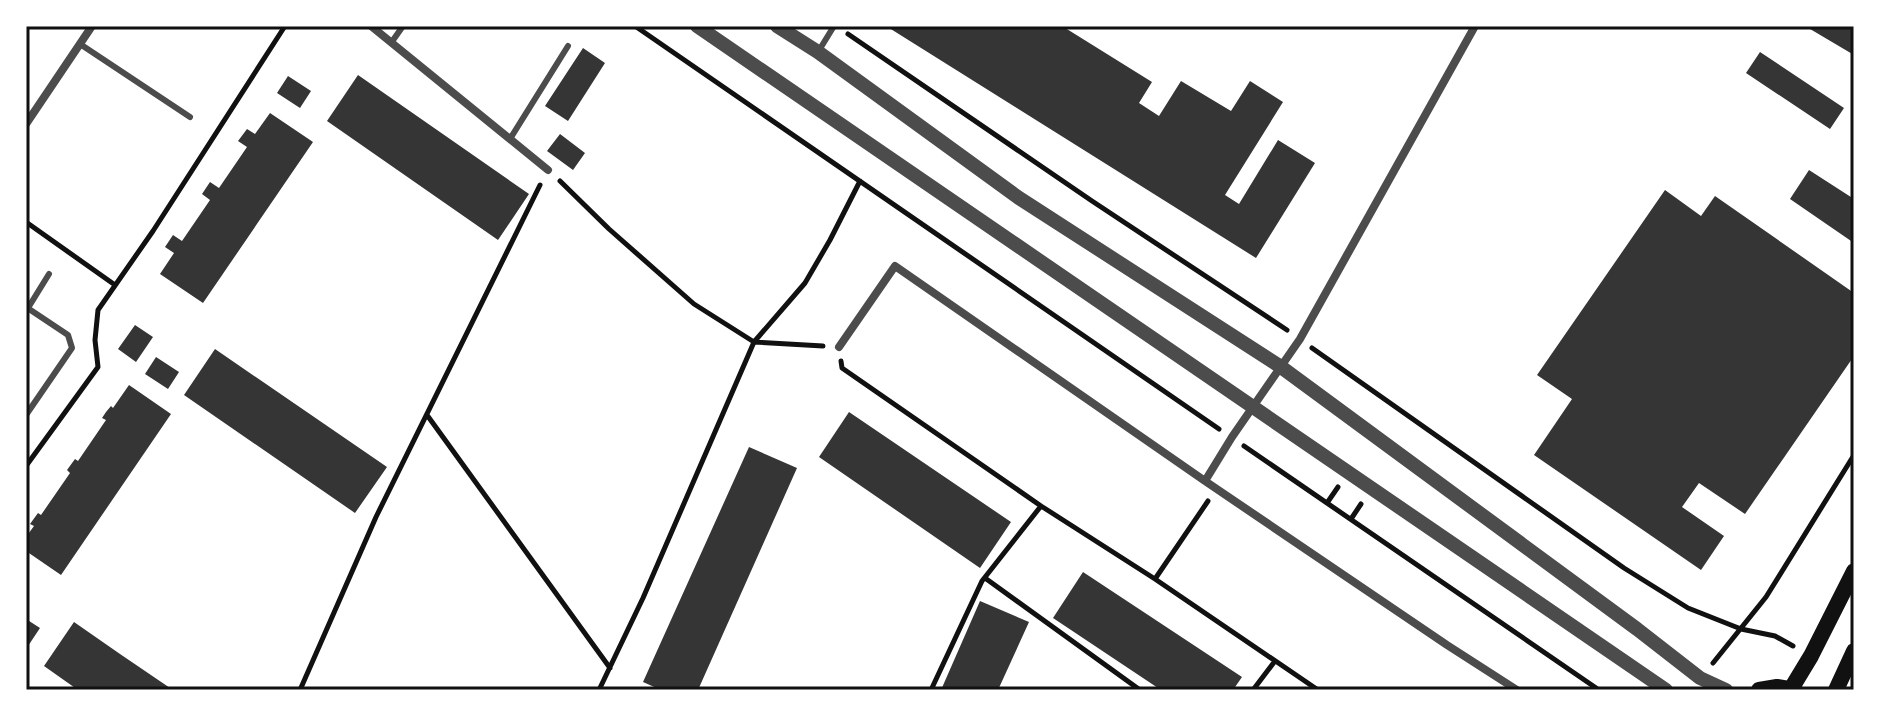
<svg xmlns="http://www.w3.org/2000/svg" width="1880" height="716" viewBox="0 0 1880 716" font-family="Raleway,sans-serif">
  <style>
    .building { fill: #353535 }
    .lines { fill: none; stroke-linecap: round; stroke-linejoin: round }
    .path { stroke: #111; stroke-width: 5 }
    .service { stroke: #4c4c4c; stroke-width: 6 }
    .minor { stroke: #4c4c4c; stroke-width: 8 }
    .tertiary { stroke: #4c4c4c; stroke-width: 14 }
    .secondary { stroke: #111; stroke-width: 16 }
    .neatline { fill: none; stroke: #111; stroke-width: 3 }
  </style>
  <rect width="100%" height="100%" fill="#fff"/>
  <path class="building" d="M886 26H1062L1152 82 1139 103 1159 116 1181 81 1231 111 1250 81 1283 102 1225 195 1239 204 1278 140 1315 163 1256 258Z
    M1805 26H1854V55Z
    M583 48 605 63 568 121 545 106Z
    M1760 52 1844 108 1830 129 1746 73Z
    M358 75 529 194 498 240 327 121Z
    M288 76 311 91 300 108 277 93Z
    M270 113 313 142 203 303 160 274 174 253 165 247 173 235 182 241 210 200 202 194 210 182 219 188 247 147 238 141 247 129 255 134Z
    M560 134 585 153 573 170 547 151Z
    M1809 170 1854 199V243L1790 199Z
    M1665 190 1701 216 1715 196 1854 293V356L1745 514 1699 483 1682 507 1724 536 1701 570 1534 455 1572 399 1537 375Z
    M135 325 153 337 136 362 118 349Z
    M215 349 387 467 355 513 184 395Z
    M156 357 179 372 168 389 145 374Z
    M129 385 171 414 61 575 26 551V537L34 526 30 524 38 513 41 515 70 473 67 470 75 459 78 461 106 420 102 418 106 412 111 406 113 408Z
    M849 412 1011 522 980 568 819 457Z
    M749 447 797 468 698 690H661L643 682Z
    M1083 572 1242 677 1233 690H1161L1053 618Z
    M980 601 1029 622 998 690H941Z
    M26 619 40 628 26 649Z
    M74 622 120 654 173 690H78L44 666Z"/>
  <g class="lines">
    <path class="path" d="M635 26 1219 429
      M848 34 1092 201 1287 330
      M560 181 609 229 694 304 754 342 823 346
      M26 222 115 285
      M1312 348 1624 568 1688 608 1741 629 1775 636 1793 646
      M841 361 842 368 1041 506 982 581 931 690
      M427 415 610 668
      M1244 446 1599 690
      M26 466 98 367 95 340 98 310 153 231 285 26
      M1327 503 1338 487
      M1041 506 1155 579 1318 690
      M1351 519 1361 504
      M985 578 1140 690
      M1155 579 1208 501
      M1713 663 1766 597 1854 455
      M300 690 376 517 540 185
      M599 690 643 598 754 342 805 283 830 240 860 181
      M1253 690 1275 661"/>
    <path class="service" d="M391 43 403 26
      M80 44 190 117
      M818 52 834 26
      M510 139 568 46
      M26 307 68 335 72 348 26 415
      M28 308 49 274"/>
    <path class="minor" d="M371 26 548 170
      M26 124 92 26
      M839 347 895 266 1205 481 1232 437 1300 339 1475 26
      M1205 481 1447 645 1517 690"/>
    <path class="tertiary" d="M697 26 1666 690
      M777 26 818 52 1019 198 1281 367 1637 629 1700 678 1726 690"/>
    <path class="secondary" d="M1791 689 1811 656 1854 571
      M1759 690 1777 687 1795 690
      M1836 690 1854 651"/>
  </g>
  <rect width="1880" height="716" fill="none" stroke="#ffffff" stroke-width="56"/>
  <rect x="28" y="28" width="1824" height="660" class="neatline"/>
</svg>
